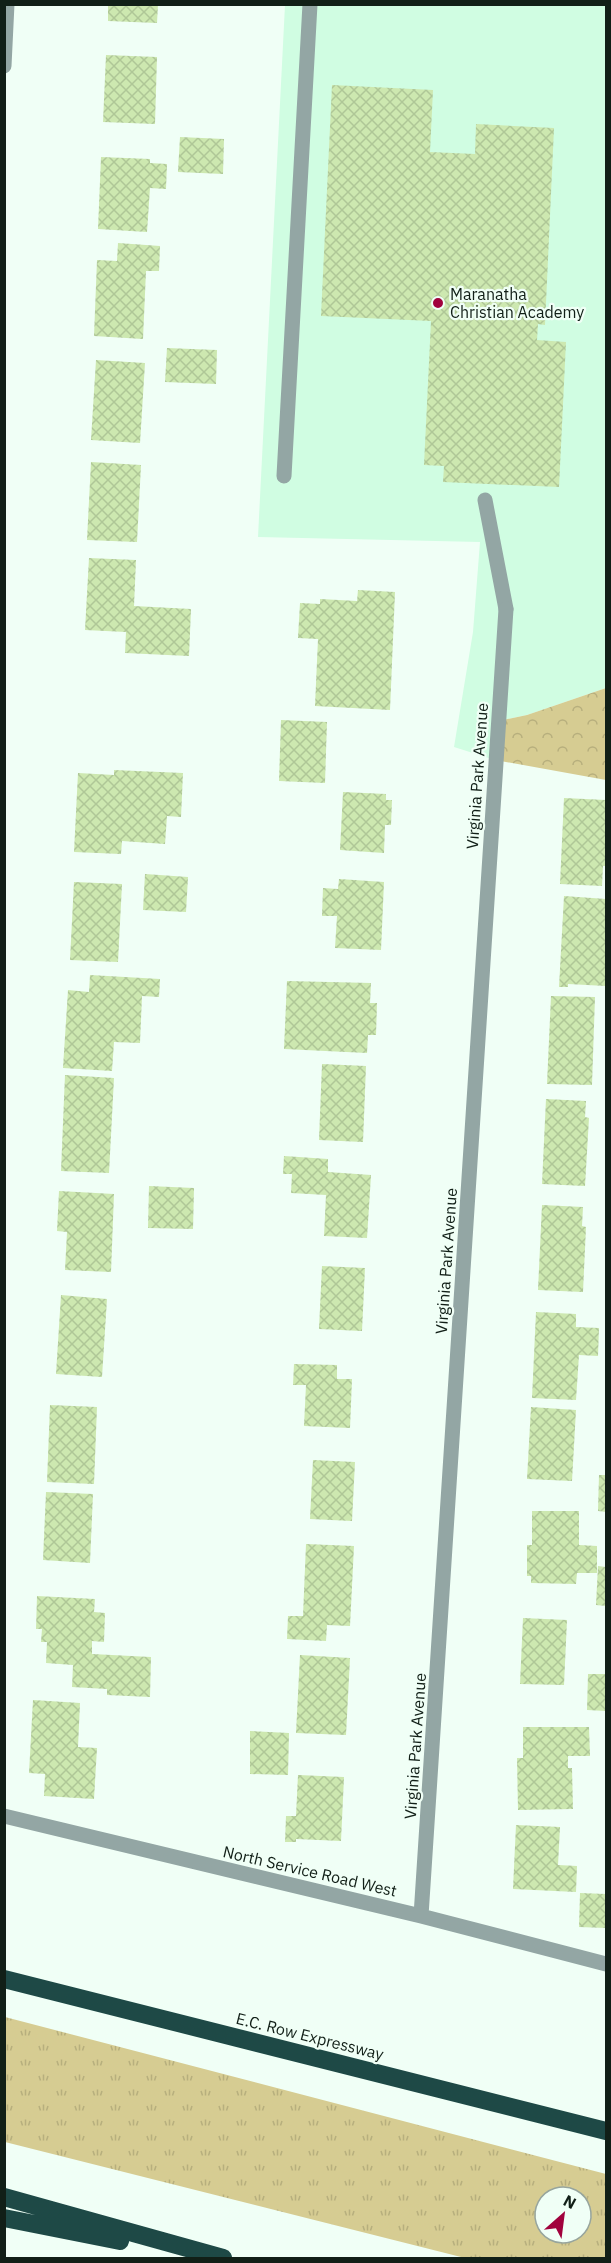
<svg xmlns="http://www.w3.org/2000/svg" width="611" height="2263" viewBox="0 0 611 2263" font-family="'IBM Plex Sans',sans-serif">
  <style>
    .built { fill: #d0fde2 }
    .grass { fill: url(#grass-tufts); fill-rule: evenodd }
    .forest { fill: url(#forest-crowns) }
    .building { fill: url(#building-cross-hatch) }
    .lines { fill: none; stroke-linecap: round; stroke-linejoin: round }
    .lane { stroke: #93a6a4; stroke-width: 15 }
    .street { stroke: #93a6a4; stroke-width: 15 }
    .highway { stroke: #1e4946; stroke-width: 18 }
    .poi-dot { fill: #a1023d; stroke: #f0fff6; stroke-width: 2 }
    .labels { text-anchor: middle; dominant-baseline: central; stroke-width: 4.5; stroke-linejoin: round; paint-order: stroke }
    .poi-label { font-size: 16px; fill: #111f17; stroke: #f0fff6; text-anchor: start }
    .street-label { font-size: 16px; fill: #111f17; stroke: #f0fff6 }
  </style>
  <defs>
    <pattern id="grass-tufts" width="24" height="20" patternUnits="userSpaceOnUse" patternTransform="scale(1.5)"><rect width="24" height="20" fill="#d6cc92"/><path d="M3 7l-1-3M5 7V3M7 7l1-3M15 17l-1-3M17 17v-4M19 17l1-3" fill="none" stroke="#b7af7d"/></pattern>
    <pattern id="forest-crowns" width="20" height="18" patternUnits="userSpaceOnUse" patternTransform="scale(1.5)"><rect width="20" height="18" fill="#d6cc92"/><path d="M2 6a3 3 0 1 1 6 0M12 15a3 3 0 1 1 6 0" fill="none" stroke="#b7af7d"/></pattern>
    <pattern id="building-cross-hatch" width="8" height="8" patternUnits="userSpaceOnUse" patternTransform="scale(1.5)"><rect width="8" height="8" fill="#cde8b0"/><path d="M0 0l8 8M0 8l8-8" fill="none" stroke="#afc797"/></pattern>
  </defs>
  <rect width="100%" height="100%" fill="#f0fff6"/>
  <path class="built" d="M285 5H606V688L527 715 498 721 495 760 454 747 473 632 480 542 258 537Z"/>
  <path class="grass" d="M5 2017 606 2174V2258H465L5 2142ZM545 2197H581V2233H545Z"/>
  <path class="forest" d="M606 688V780L495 760 498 721 527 715Z"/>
  <path class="building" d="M108 4H158L157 23 108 21Z
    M106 55 157 57 155 124 103 122Z
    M332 85 433 90 430 152 475 154 476 124 554 128 545 325 538 324 537 340 566 342 559 487 443 482 444 466 424 465 431 321 321 316Z
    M180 137 224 139 223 174 178 172Z
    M101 157 150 159V163L167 164 166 189 150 188 147 232 98 229Z
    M118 243 160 246 159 271H146L143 339 94 336 97 260 117 261Z
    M167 348 217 350 216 384 165 382Z
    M96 360 145 363 140 443 91 440Z
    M91 462 141 465 137 542 87 540Z
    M89 558 136 560 134 606 191 609 189 656 125 653 126 632 85 630Z
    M358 590 395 592 390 710 315 706 318 639 298 638 300 603 320 604V599L357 601Z
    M281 720 327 722 325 783 279 781Z
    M114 770 183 773 181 817 167 816 165 844 122 841 121 854 74 852 78 773 114 775Z
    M343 792 386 794V800H392L391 825H385L384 853 340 850Z
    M564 798 606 800V866H603L602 886 560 884Z
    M145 874 188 877 186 912 143 910Z
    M339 879 384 882 381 950 335 948 337 916H322L323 888 338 889Z
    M74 882 122 884 118 962 70 960Z
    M564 896 606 899V986L568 984V987H559Z
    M90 975 160 979 159 997 142 996 140 1043 114 1042 112 1071 63 1068 68 990 89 992Z
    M287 981 371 983 370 1003H377L376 1035H368L367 1053 284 1049Z
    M551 996 595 997 592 1085 547 1084Z
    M322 1064 366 1066 363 1142 319 1140Z
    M65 1075 114 1078 109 1173 61 1171Z
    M546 1099 586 1101 585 1117 589 1118 585 1186 542 1184Z
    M284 1156 328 1159V1172L371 1175 367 1238 324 1236 326 1195 291 1193 292 1174H283Z
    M149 1186 194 1188 193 1229 148 1228Z
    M59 1191 114 1194 111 1272 65 1270 67 1232 57 1231Z
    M542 1205 583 1207 582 1226 586 1227 583 1292 538 1290Z
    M322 1266 365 1268 362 1331 319 1329Z
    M61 1295 107 1299 102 1377 56 1374Z
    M536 1312 576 1314V1327L599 1328 598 1356 579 1355 576 1400 532 1398Z
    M294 1364 337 1365V1379H352L350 1428 304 1426 306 1385H293Z
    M50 1405 97 1407 94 1484 47 1482Z
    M531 1407 576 1410 572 1481 527 1479Z
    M313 1460 355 1462 352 1521 310 1519Z
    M599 1475H606V1512L598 1511Z
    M46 1492 93 1494 90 1563 43 1560Z
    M532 1511H579V1545L597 1546V1573H577L576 1584 531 1583V1576H527V1545H532Z
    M306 1544 354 1546 350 1626 327 1625 326 1641 287 1639 288 1616H303Z
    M598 1566 606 1567V1606L596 1605Z
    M37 1596 95 1599 94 1612 105 1613 104 1642 92 1641V1654L151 1657 150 1697 107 1695V1689L72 1687 73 1665 46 1663 47 1642H41L42 1629H36Z
    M523 1618 567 1620 564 1685 520 1684Z
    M300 1655 350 1658 346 1735 296 1733Z
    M588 1674H606V1711L587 1710Z
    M33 1700 80 1703 78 1747 97 1748 94 1799 44 1796 45 1774 29 1773Z
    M523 1727H589L590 1756H568V1768H572L573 1809 518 1810 517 1758H523Z
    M250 1731 289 1733 288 1775 250 1774Z
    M298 1775 344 1777 341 1841 296 1839V1842H285L286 1816H296Z
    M516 1825 560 1827 558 1865 577 1866 576 1892 513 1889Z
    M580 1893 606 1894V1928L579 1927Z"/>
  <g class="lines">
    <path class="lane" d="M284 476 310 4
      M485 500 506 609"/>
    <path class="street" d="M4 66 7 4
      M4 1816 421 1916 606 1964
      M421 1916 506 609"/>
    <path class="highway" d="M4 1979 606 2131
      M4 2197 223 2258
      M4 2218 120 2241"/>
  </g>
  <circle class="poi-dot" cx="438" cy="303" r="6"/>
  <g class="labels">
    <g class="poi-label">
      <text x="450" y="294">Maranatha<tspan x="450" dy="18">Christian Academy</tspan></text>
    </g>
    <g class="street-label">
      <text transform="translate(477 776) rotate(-86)">Virginia Park Avenue</text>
      <text transform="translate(446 1261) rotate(-86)">Virginia Park Avenue</text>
      <text transform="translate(415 1746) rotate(-86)">Virginia Park Avenue</text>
      <text transform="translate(310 1871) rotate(13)">North Service Road West</text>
      <text transform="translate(310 2036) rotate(14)">E.C. Row Expressway</text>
    </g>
  </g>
  <rect width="611" height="2263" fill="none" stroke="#111f17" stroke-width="12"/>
  <g transform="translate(563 2215) rotate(28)"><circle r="28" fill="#f0fff6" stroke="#97a59d" stroke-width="1.5"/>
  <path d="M0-4.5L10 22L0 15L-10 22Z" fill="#a1023d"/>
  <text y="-9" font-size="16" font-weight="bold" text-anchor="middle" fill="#111f17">N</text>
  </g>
</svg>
